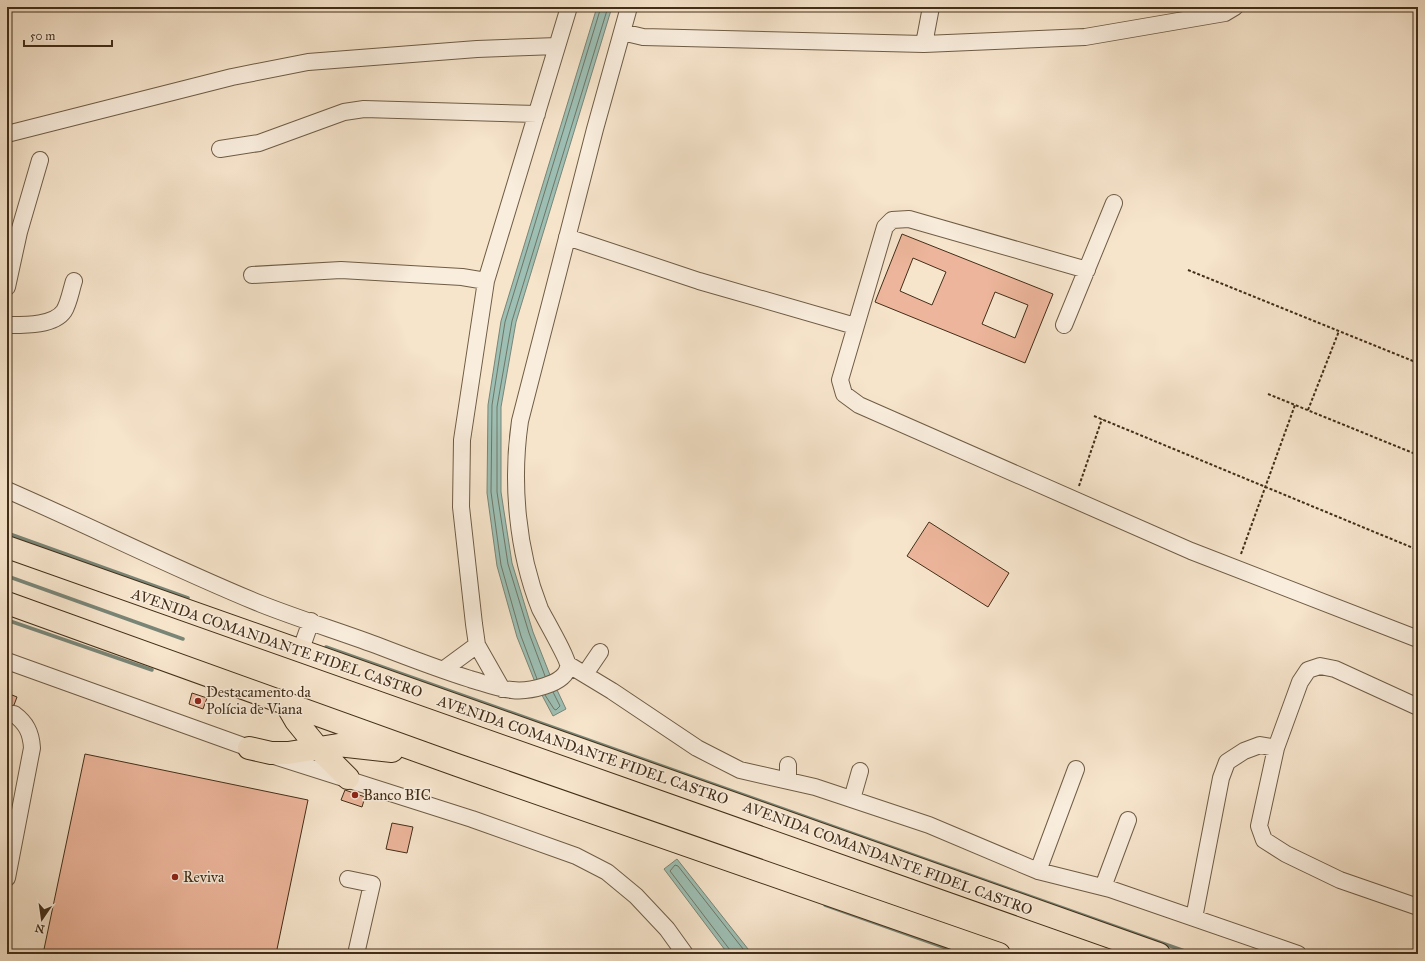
<svg xmlns="http://www.w3.org/2000/svg" width="1425" height="961" viewBox="0 0 1425 961" font-family="'IM FELL Great Primer',serif">
  <style>
    .water { fill: #9dbfb4; stroke: #798576 }
    .lines { fill: none; stroke-linecap: round; stroke-linejoin: round }
    .shore { stroke: #707666; stroke-width: 1 }
    .stream { stroke: #798576; stroke-width: 3.5 }
    .building { fill: #edb69c; stroke: #422e18; fill-rule: evenodd }
    .minor-casing { stroke: #6f5c45; stroke-width: 18 }
    .highway-casing { stroke: #422e18; stroke-width: 24 }
    .path { stroke: #422e18; stroke-width: 2; stroke-dasharray: 3 2; stroke-linecap: butt }
    .minor { stroke: #f9eddd; stroke-width: 16 }
    .highway { stroke: #f6e4cb; stroke-width: 22 }
    .poi-dot { fill: #8f2418; stroke: #f9eddd; stroke-width: 1.5 }
    .labels { text-anchor: middle; dominant-baseline: central; stroke-width: 3; stroke-linejoin: round; paint-order: stroke }
    .street-label { font-size: 15px; fill: #422e18; stroke: #f9eddd }
    .poi-label { font-size: 15px; fill: #422e18; stroke: #f9eddd; text-anchor: start }
  </style>
  <rect width="100%" height="100%" fill="#f6e4cb"/>
  <filter id="stains"><feTurbulence type="fractalNoise" baseFrequency=".005" numOctaves="4"/><feColorMatrix values="0 0 0 0 .2 0 0 0 0 .09 0 0 0 0 .02 0 0 0 .5 -.17"/></filter>
  <radialGradient id="worn" r=".72"><stop offset=".6" stop-color="#630" stop-opacity="0"/><stop offset="1" stop-color="#630" stop-opacity=".3"/></radialGradient>
  <path class="water" d="M597 7H612L516 322 501 407V492L512 563 533 632 550 675 566 709 553 716 535 682 517 637 497 566 487 493 488 405 501 321Z
    M677 859 752 954H728L664 869Z"/>
  <g class="lines">
    <path class="shore" d="M545 676 529 633 508 564 497 492V407L512 321 608 7
      M537 679 521 636 501 565 491 492 492 405 505 322 601 7
      M545 695 554 709 556 710 560 706 553 692
      M731 954 730 950 670 871 675 865 678 866 747 954"/>
    <path class="stream" d="M7 533 188 598
      M7 576 183 639
      M7 620 152 670
      M326 647 1193 954
      M825 905 963 954"/>
  </g>
  <path class="building" d="M902 234 1053 294 1025 363 875 302ZM913 258 946 272 932 305 900 291ZM995 292 1028 305 1015 338 982 324Z
    M929 522 1009 573 988 607 907 556Z
    M7 693 17 697 14 705 7 708Z
    M192 693 207 698 203 709 189 704Z
    M85 754 308 800 276 954H43Z
    M345 790 365 797 362 807 341 800Z
    M392 823 413 827 407 853 386 849Z"/>
  <g class="lines">
    <g class="minor-casing">
      <path id="minor" d="M622 32 643 37 924 44 1085 37 1225 13 1235 7
        M924 44 931 7
        M7 134 232 77 308 62 477 49 557 46
        M220 149 259 143 344 112 364 109 537 114
        M567 237 699 281 855 326
        M1087 270 909 219 892 220 885 227 840 380 844 394 859 405 1191 551 1418 639
        M252 275 341 270 462 277 486 281
        M7 287 19 232 40 160
        M7 325C23 325 54 326 64 311 69 303 71 290 74 281
        M1064 325 1114 203
        M7 490C92 527 175 569 261 604 299 619 338 631 376 645 407 657 438 669 470 679 484 683 498 689 512 690 527 692 565 685 568 667 569 660 545 619 540 609 517 551 511 482 520 421L595 129 629 7
        M300 652 311 621
        M7 661 249 748 472 819 576 856 607 872 636 896 667 929 685 954
        M569 665 612 691 697 748 740 770 815 787 929 825 1038 871 1110 889 1298 954
        M443 670 477 645
        M585 674 600 652
        M502 689 477 645 474 624 461 507 462 440 486 281 569 7
        M1418 707 1335 669 1320 666 1308 670 1300 682 1276 748 1259 826 1264 840 1286 854 1340 880 1418 907
        M788 765V780
        M852 799 860 771
        M1038 871 1076 769
        M7 878 32 748C31 732 26 723 14 714
        M348 879 372 884 356 954
        M1103 887 1128 820
        M1194 918 1221 778 1227 762 1244 751 1260 745 1276 748"/>
    </g>
    <g class="highway-casing">
      <path id="highway" d="M7 547 1159 954
        M7 603 457 765 999 954
        M285 702 296 721 318 748 348 778
        M249 748 271 753H288L338 745 392 751"/>
    </g>
    <path class="path" d="M1188 270 1418 363
      M1268 394 1418 455
      M1308 410 1339 331
      M1094 416 1418 550
      M1079 486 1102 419
      M1241 554 1295 405"/>
    <use href="#minor" class="minor"/>
    <use href="#highway" class="highway"/>
  </g>
  <g class="poi-dot">
    <circle cx="198" cy="701" r="4"/>
    <circle cx="355" cy="795" r="4"/>
    <circle cx="175" cy="877" r="4"/>
  </g>
  <g class="labels">
    <g class="street-label">
      <text transform="translate(277 643) rotate(19)">AVENIDA COMANDANTE FIDEL CASTRO</text>
      <text transform="translate(583 750) rotate(19)">AVENIDA COMANDANTE FIDEL CASTRO</text>
      <text transform="translate(888 858) rotate(20)">AVENIDA COMANDANTE FIDEL CASTRO</text>
    </g>
    <g class="poi-label">
      <text x="206" y="692">Destacamento da<tspan x="206" dy="17">Polícia de Viana</tspan></text>
      <text x="363" y="795">Banco BIC</text>
      <text x="183" y="877">Reviva</text>
    </g>
  </g>
  <rect width="1425" height="961" fill="none" stroke="#f6e4cb" stroke-width="24"/>
  <rect x="8" y="8" width="1409" height="945" fill="none" stroke="#422e18" stroke-width="2"/>
  <rect x="12" y="12" width="1401" height="937" fill="none" stroke="#422e18"/>
  <g transform="translate(42 919) rotate(193)" stroke="#f9eddd" stroke-width="3" paint-order="stroke">
  <path d="M0-3L7 15L0 10L-7 15Z" fill="#422e18"/>
  <text y="-6" font-size="11" font-weight="bold" text-anchor="middle" fill="#422e18">N</text>
  </g>
  <path d="M24 40v6h88v-6" fill="none" stroke="#422e18" stroke-width="2"/>
  <text x="30" y="40" font-size="12" fill="#422e18" stroke="#f9eddd" stroke-width="3" paint-order="stroke">50 m</text>
  <rect width="100%" height="100%" filter="url(#stains)"/>
  <rect width="100%" height="100%" fill="url(#worn)"/>
</svg>
